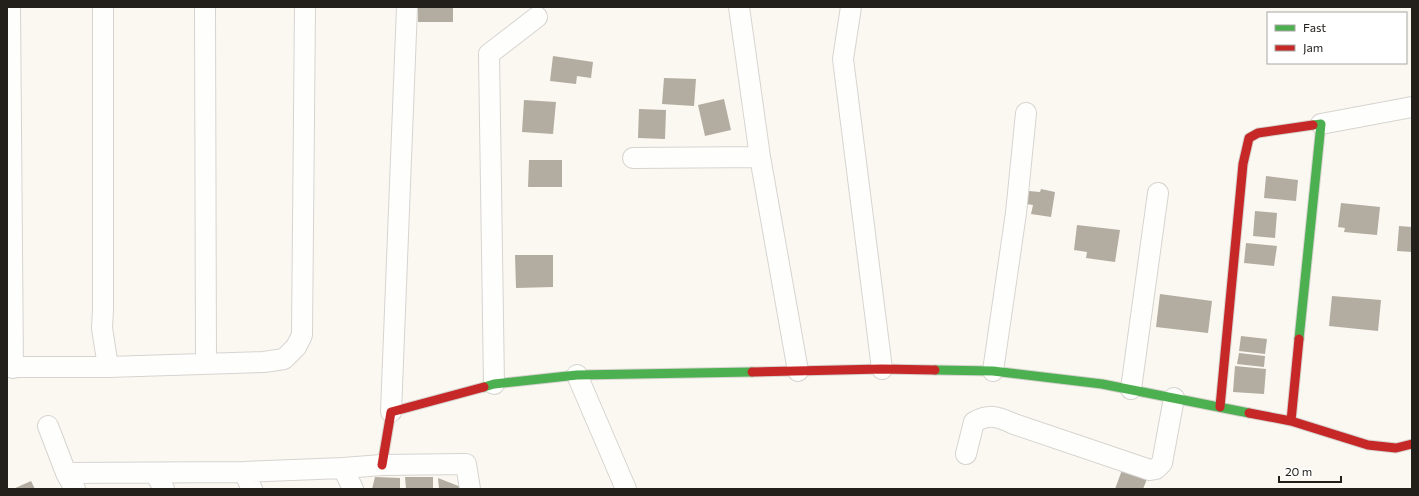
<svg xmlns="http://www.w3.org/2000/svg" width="1419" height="496" viewBox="0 0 1419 496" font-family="Commissioner,sans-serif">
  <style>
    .building { fill: #b3aca1 }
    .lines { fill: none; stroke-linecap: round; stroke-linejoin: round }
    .street-casing { stroke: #d7d4d0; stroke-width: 22 }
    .fast-casing { stroke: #d7d4d0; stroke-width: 11 }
    .jam-casing { stroke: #d7d4d0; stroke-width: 11 }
    .street { stroke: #fefefd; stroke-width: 20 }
    .fast { stroke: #4caf50; stroke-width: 9 }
    .jam { stroke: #c62828; stroke-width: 9 }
  </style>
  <rect width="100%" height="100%" fill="#fbf8f2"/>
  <path class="building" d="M418 7H453V22H418Z
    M553 56 593 62 591 78 577 76 576 84 550 81Z
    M664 78 696 79 694 106 662 104Z
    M724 99 731 130 705 136 698 105Z
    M524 100 556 102 553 134 522 132Z
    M639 109 666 110 665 139 638 138Z
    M529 160H562V187H528Z
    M1266 176 1298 180 1296 201 1264 198Z
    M1041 189 1055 192 1051 217 1031 214 1033 205 1026 204 1029 191 1040 192Z
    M1341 203 1380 207 1377 235 1344 232 1345 228 1338 227Z
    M1255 211 1277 213 1275 238 1253 236Z
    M1077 225 1120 230 1115 262 1086 258 1087 252 1074 250Z
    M1399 226 1412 227V252L1397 251Z
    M1246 243 1277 246 1274 266 1244 263Z
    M515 255H553V287L516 288Z
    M1160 294 1212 301 1208 333 1156 327Z
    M1332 296 1381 300 1378 331 1329 326Z
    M1241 336 1267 339 1265 354 1239 351Z
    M1239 353 1265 356 1264 367 1237 364Z
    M1235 366 1266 369 1264 394 1233 392Z
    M1122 470 1147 479 1143 489H1115Z
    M375 477 400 478V489H372Z
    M405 477H433V489H406Z
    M438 478 461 487 462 489H439Z
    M31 481 35 489H13Z"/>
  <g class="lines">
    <g class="street-casing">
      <path id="street" d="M10 7 13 368
        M103 7V309L102 328 108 367
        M205 7 206 364
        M739 7 760 157 798 371
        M851 7 843 59 882 369
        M1321 124 1412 107
        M633 158 760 157
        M7 367H108L264 362 284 359 296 347 302 335 305 7
        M993 371 1016 213 1026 113
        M577 375 626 489
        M494 384 489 54 537 17
        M1131 389 1158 193
        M391 412 407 7
        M48 426 66 473 75 489
        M966 454 974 422C991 413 998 417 1014 424L1150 470 1156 469 1162 463 1174 398
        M343 468 353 489
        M244 472 252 489
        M66 473 244 472 343 468 382 465 466 464 470 489
        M155 473 164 489"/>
    </g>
    <g class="fast-casing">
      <path id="fast" d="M1299 339 1321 124 1313 125
        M935 370 993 371 1102 384 1249 413
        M484 387 494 384 577 375 752 372"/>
    </g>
    <g class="jam-casing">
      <path id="jam" d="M752 372 882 369 935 370
        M1220 407 1243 164 1249 138 1258 133 1313 125
        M1249 413 1291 421 1368 445 1396 448 1412 444
        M1291 421 1299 339
        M382 465 391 412 484 387"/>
    </g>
    <use href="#street" class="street"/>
    <use href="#fast" class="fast"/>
    <use href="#jam" class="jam"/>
  </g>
  <rect width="1419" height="496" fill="none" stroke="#23201c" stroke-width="16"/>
  <rect x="1267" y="12" width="140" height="52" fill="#ffffff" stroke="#a7a6a4"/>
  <rect x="1275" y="25" width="20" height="6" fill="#4caf50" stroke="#a7a6a4"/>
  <text x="1303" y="32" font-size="12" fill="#23201c">Fast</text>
  <rect x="1275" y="45" width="20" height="6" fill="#c62828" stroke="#a7a6a4"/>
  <text x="1303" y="52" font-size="12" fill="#23201c">Jam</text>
  <path d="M1279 476v6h62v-6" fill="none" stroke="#23201c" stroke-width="2"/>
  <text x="1285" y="476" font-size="12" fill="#23201c" stroke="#ffffff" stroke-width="3" paint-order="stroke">20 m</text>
</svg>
